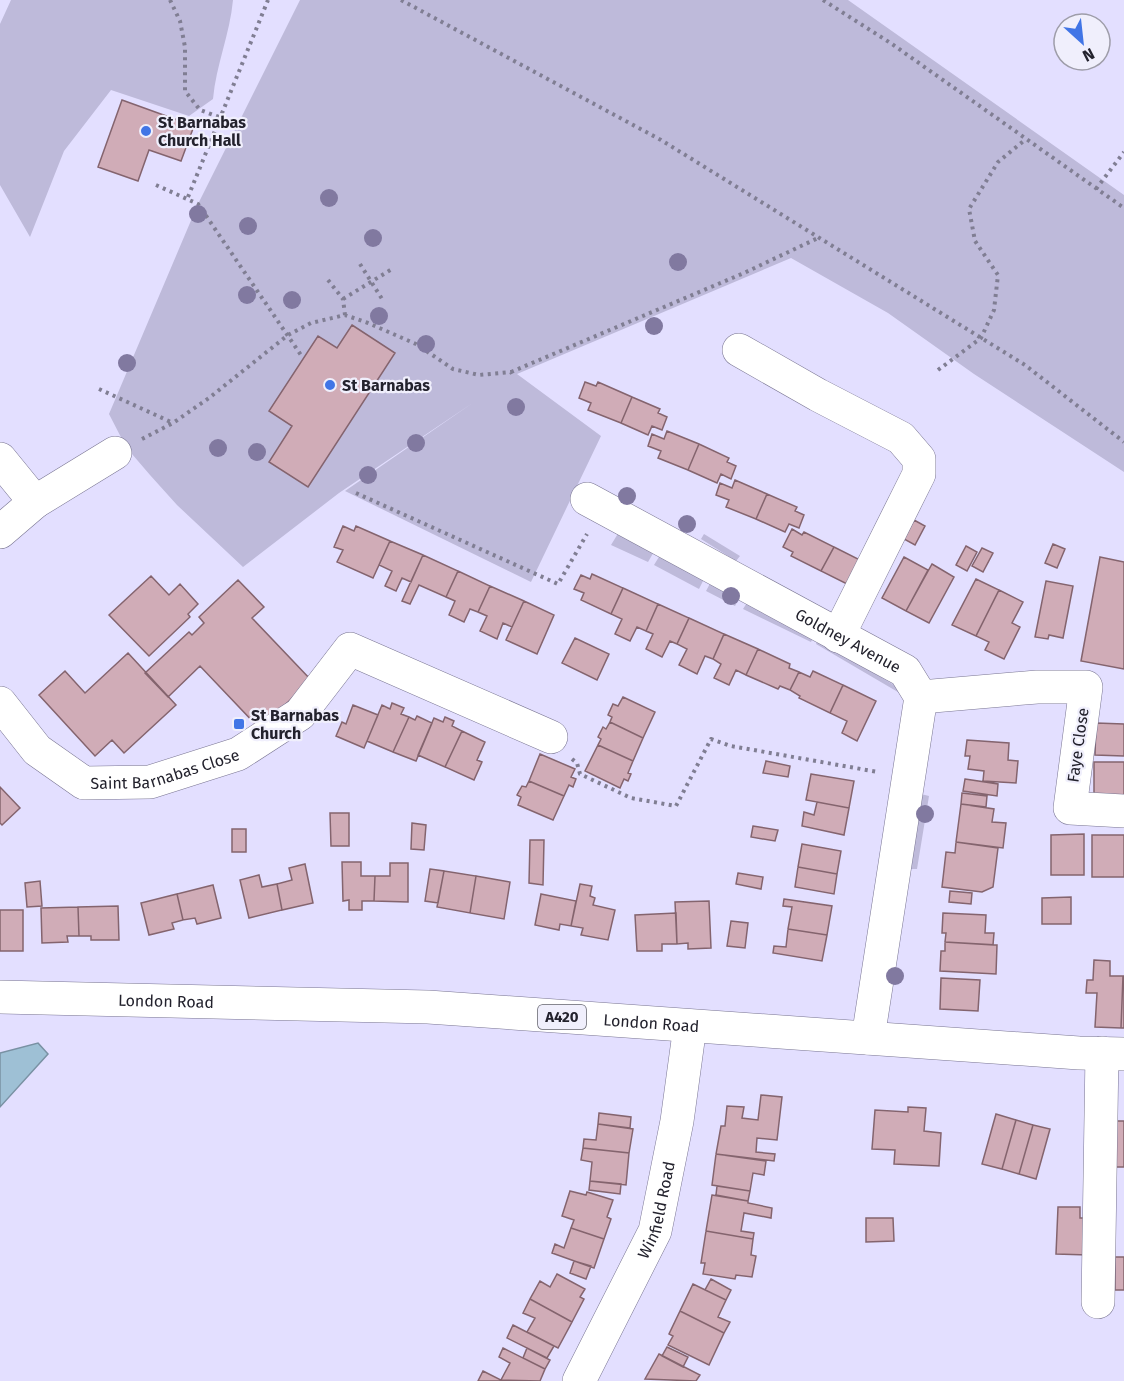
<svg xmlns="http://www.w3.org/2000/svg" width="1124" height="1381" viewBox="0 0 1124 1381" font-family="'Fira Sans',sans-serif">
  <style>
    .green { fill: #bebada }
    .water { fill: #9ec0d5; stroke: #7991a3; stroke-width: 1.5 }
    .building { fill: #d0acb7; stroke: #84646e; stroke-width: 1.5 }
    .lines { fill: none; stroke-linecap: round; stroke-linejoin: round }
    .minor-casing { stroke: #797592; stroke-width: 34 }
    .major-casing { stroke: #797592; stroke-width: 34 }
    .path { stroke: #807e93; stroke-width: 4; stroke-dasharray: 3 4.5; stroke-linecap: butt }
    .minor { stroke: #fff; stroke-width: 33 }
    .major { stroke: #fff; stroke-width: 33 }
    .tree { fill: #8179a0 }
    .poi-dot { fill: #4175e6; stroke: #f0effc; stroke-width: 2 }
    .labels { text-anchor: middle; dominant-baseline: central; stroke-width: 4.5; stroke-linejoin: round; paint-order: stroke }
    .shield { fill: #f0effc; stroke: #60606b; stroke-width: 1.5 }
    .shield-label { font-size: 15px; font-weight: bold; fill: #23222d }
    .poi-label { font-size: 16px; font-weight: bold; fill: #23222d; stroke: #f0effc; text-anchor: start }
    .street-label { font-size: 16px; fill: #23222d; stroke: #f0effc }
  </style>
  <rect width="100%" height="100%" fill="#e3dfff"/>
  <path class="green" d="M11 0H233C230 34 216 65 213 99L189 116 111 90 64 151 30 237 0 185V24Z
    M300 0H848L1124 195V472L974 374 888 313 791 258 517 374 601 436 531 582 345 491 474 402 339 493 243 567 177 505 150 475 126 447 109 414 198 204Z
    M622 527 659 543 648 562 611 545Z
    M704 534 740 556 736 561 701 539Z
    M665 547 707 573 699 589 654 565Z
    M714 576 742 593 735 606 706 591Z
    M750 598 814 636 811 642 743 609Z
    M818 640 899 688 903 695 816 644Z
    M921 794 929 796 917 869H911Z"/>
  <path class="water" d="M38 1043 48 1054 0 1107V1053Z"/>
  <path class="building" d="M122 100 194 126 181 161 149 150 138 181 98 167Z
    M352 325 395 353 308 487 269 462 292 426 269 411 318 336 337 348Z
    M585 382 596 386 598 382 632 397 621 423 588 410 591 403 579 398Z
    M632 397 660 409 658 413 667 417 662 430 652 426 648 435 621 423Z
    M667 431 699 444 688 470 658 458 661 451 648 446 652 434 664 439Z
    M699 444 729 458 727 462 736 466 731 479 721 474 717 483 688 470Z
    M735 480 767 494 756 519 726 507 729 500 716 495 720 483 732 488Z
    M767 494 797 507 795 511 804 515 799 528 789 524 785 532 756 519Z
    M914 520 925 526 915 545 904 539Z
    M343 526 354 531 356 526 390 541 373 578 337 562 343 550 334 547Z
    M792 529 802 535 804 532 834 547 821 571 791 556 793 552 783 547Z
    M390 541 423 555 411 582 402 578 396 591 385 586 392 571 379 565Z
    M1053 544 1065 549 1057 568 1045 563Z
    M966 546 977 552 967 571 956 565Z
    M834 547 862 561 851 586 821 571Z
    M982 548 993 553 983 572 972 566Z
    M423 555 458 571 446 597 419 585 410 604 402 601Z
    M904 557 928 570 906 611 882 598Z
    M1100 557 1124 562V669L1081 661Z
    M932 564 954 577 929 623 906 611Z
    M458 571 490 586 478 612 470 609 464 622 449 615 455 601 446 597Z
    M592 574 623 588 611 614 581 600 584 593 574 589 581 575 590 579Z
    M151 576 169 595 180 584 198 604 188 614 190 617 149 656 109 615Z
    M976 579 999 590 976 636 952 625Z
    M238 580 264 607 252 618 311 680 260 729 200 666 168 697 145 673 189 632 192 635 204 623 199 617Z
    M1046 581 1073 586 1063 638 1049 635 1048 639 1035 637Z
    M490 586 524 601 512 627 503 623 497 639 480 631 487 616 478 612Z
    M623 588 658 604 646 631 637 627 630 641 615 634 622 619 611 614Z
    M999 590 1023 602 1012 623 1020 627 1004 659 985 650 989 642 976 636Z
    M524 601 554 615 537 654 506 640Z
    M658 604 689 618 677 644 670 641 662 657 646 649 653 634 646 631Z
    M689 618 724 634 713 659 705 656 697 674 679 665 687 649 677 644Z
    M724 634 758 649 746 675 736 670 729 685 714 678 721 664 713 659Z
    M575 638 609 654 597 680 562 663Z
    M758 649 790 664 789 668 799 672 790 690 780 686 778 689 746 675Z
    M128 653 176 705 124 753 112 740 95 756 39 695 65 671 85 693Z
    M813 671 843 685 830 713 799 698 800 696 790 690 799 672 810 677Z
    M843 685 876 701 857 741 842 733 847 721 830 713Z
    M623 697 655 712 643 738 610 722 612 717 608 715 613 704 618 706Z
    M392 703 404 708 401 714 409 717 393 752 367 741 382 705 390 709Z
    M353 705 378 715 364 748 336 736 342 722 346 724Z
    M417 716 432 723 416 761 393 752 409 717 415 720Z
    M445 717 454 721 452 726 462 731 445 767 418 755 434 718 443 722Z
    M610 722 643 738 633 761 598 745 601 739 598 737 603 727 606 729Z
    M1096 723 1124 724V756L1095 755Z
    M462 731 485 742 477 760 482 762 474 780 445 767Z
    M967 740 1009 743 1008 760 1018 761 1016 783 983 781 984 771 968 769 970 756H965Z
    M598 745 633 761 628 773 631 774 628 781 624 779 620 788 585 771Z
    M540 754 575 769 571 777 576 779 573 787 569 785 564 796 529 781Z
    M766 761 790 766 788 777 763 773Z
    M1094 762H1124V797L1094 796Z
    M811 774 854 781 849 808 806 800Z
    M965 779 998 784 997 796 963 791Z
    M529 781 564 796 553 820 518 805 521 797 517 795 522 786 526 787Z
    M0 787 20 808 2 825 0 823Z
    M962 793 987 796 986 807 961 804Z
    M817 802 849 808 844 835 802 826 804 812 814 815Z
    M961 804 994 809 992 822 1006 823 1003 848 956 842Z
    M330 813H349V846H331Z
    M412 823 426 825 424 850 411 849Z
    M753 826 778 830 775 841 751 837Z
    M232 829H246V852H232Z
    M1084 834V875H1051V835Z
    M1092 835H1124V877H1092Z
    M530 840H544L543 885 529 883Z
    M956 842 998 848 993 887 982 892 942 887 946 852 955 853Z
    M802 844 841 851 837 874 798 867Z
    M342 862H361V876H375L374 901H362V910H349V900L343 901Z
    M390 863H408V902L374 901 375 876H390Z
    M305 864 313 903 282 910 277 884 292 880 289 868Z
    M798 867 837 874 834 894 795 887Z
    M430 869 444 871 438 903 425 901Z
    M444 871 476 876 470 913 437 907Z
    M738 873 763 877 761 889 736 884Z
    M259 875 262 887 277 884 282 910 249 918 240 880Z
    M476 876 510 882 504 919 470 913Z
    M40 881 42 906 27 907 25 883Z
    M580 884 592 886 590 896 595 898 593 905 615 910 608 940 581 935 583 928 571 926Z
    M213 885 221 918 197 924 195 918 183 920 177 894Z
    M950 891 972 893 971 904 949 902Z
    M177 894 183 920 172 923 174 929 149 935 141 903Z
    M541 894 576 901 571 926 560 924 559 930 535 925Z
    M1071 897V924H1042V898Z
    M784 899 832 906 827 935 788 929 792 907 783 906Z
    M709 901 711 948 688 949V943L677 944 675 902Z
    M118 906 119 940H91V936H79L78 907Z
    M78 907 79 936H67L68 942 42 943 41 908Z
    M0 910H23V951H0Z
    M676 913 677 944H662V951H637L635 915Z
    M943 913 986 915 985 933H994L993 945 945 942 946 933H942Z
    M731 921 748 923 745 948 727 946Z
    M788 929 827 935 822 961 773 953 774 946 786 947Z
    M945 942 997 945 996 974 940 971 941 951H945Z
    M1094 960 1110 961V976H1123L1121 1028 1095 1027 1097 993H1086L1087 980H1093Z
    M1123 976H1124V1028H1121Z
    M941 978 980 980 978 1011 940 1009Z
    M761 1095 782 1097 777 1140 757 1138 756 1152 775 1154 774 1161 716 1154 721 1126H725L727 1106 744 1107 742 1118 758 1120Z
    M908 1107 926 1108 924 1131 941 1133 939 1166 894 1164 895 1150 872 1149 875 1110 908 1112Z
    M599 1113 631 1117 630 1128 598 1124Z
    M996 1114 1016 1120 1002 1169 982 1164Z
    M1016 1120 1033 1125 1019 1174 1002 1169Z
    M1115 1121H1124V1167H1113Z
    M598 1124 633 1129 629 1153 583 1148 584 1139 596 1140Z
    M1033 1125 1050 1129 1036 1179 1019 1174Z
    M583 1148 629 1153 626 1185 590 1181 592 1162 581 1160Z
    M716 1154 766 1161 764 1175 753 1173 750 1191 712 1185Z
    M590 1181 621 1184 620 1194 589 1190Z
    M717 1186 750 1191 748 1201 716 1195Z
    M570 1191 586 1195 587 1192 613 1200 607 1217 611 1219 604 1239 571 1228 574 1220 562 1216Z
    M712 1195 748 1201V1203L772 1208 771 1218 744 1213 741 1231 754 1233 753 1239 706 1231Z
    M1058 1207H1080V1218H1089L1088 1255 1056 1254Z
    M866 1218H893L894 1241 866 1242Z
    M571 1228 604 1239 594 1268 552 1253 555 1244 564 1248Z
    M706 1231 753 1239 751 1255 756 1256 752 1277 736 1275 735 1279 703 1274 705 1263H701Z
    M1115 1257H1124V1290H1115Z
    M574 1261 591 1266 586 1279 570 1273Z
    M557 1274 585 1289 580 1297 584 1299 572 1322 530 1299 540 1281 550 1287Z
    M711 1279 731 1290 726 1300 705 1290Z
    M693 1284 726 1300 718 1317 730 1322 724 1333 680 1311Z
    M530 1299 572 1322 558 1348 527 1332 535 1318 523 1313Z
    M680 1311 724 1333 709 1365 668 1345 673 1336 669 1334Z
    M513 1325 554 1346 547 1358 507 1338Z
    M667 1347 688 1357 683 1367 662 1356Z
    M503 1348 545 1369 540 1381 501 1380 510 1363 499 1357Z
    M527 1348 550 1360 545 1369 523 1358Z
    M659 1354 700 1375 696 1381 645 1379Z
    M483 1371 501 1380 502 1381H478Z"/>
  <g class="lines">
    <g class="minor-casing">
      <g id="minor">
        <path d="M739 350 818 395 901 438 919 459V474L838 636"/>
        <path d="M0 459 35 502"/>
        <path id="s1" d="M587 499 905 671 921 697 868 1038"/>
        <path d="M0 532 35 502 115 453"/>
        <path d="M921 697 1037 687H1086L1070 808 1124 811"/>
        <path id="s2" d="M0 703 37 750 84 783 150 782 238 754 300 714 350 649 551 737"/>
        <path d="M1098 1302 1102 1053"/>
        <path id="s3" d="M579 1381 655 1231 677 1121 690 1026"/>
      </g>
    </g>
    <g class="major-casing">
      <g id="major">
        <path id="s4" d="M0 997 428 1007 1079 1053 1124 1054"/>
      </g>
    </g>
    <path class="path" d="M170 0 180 21 185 47V91L200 110 219 117
      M401 0 661 140 1025 365 1124 442
      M823 0 892 44 1124 208
      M156 185 198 204 303 358
      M1096 189 1124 152
      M188 197 268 0
      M360 264 384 302
      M328 280 343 299 345 315
      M343 299 392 269
      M938 370 981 338 994 310 998 275 975 241 969 209 998 162 1026 139
      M511 372 744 273 818 238
      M99 389 173 423
      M142 439 173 423 209 398 288 335 311 323 345 315 368 323 416 344 453 369 479 375 511 372 513 376
      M356 493 558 584 587 534
      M572 759 577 763 580 774 631 798 676 806 711 739 731 746 878 772"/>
    <use href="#minor" class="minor"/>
    <use href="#major" class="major"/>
  </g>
  <g class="tree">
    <circle cx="329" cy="198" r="9"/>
    <circle cx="198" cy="214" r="9"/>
    <circle cx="248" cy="226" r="9"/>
    <circle cx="373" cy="238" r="9"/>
    <circle cx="678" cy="262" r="9"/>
    <circle cx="247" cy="295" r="9"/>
    <circle cx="292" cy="300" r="9"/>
    <circle cx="379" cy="316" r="9"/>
    <circle cx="654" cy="326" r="9"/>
    <circle cx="426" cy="344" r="9"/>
    <circle cx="127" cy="363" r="9"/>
    <circle cx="516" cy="407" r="9"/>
    <circle cx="416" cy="443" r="9"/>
    <circle cx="218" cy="448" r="9"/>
    <circle cx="257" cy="452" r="9"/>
    <circle cx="368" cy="475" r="9"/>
    <circle cx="627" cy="496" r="9"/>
    <circle cx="687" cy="524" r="9"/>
    <circle cx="731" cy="596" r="9"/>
    <circle cx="925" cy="814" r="9"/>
    <circle cx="895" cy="976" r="9"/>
  </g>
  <g class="poi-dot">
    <circle cx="146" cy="131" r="6"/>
    <circle cx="330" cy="385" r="6"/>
    <rect x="233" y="718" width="12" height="12" rx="3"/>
  </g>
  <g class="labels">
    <rect class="shield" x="538" y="1005" width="48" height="24" rx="4.5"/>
    <g class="shield-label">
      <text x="562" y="1017">A420</text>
    </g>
    <g class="poi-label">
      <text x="158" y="122">St Barnabas<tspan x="158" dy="18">Church Hall</tspan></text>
      <text x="342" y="385">St Barnabas</text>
      <text x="251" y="715">St Barnabas<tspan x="251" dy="18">Church</tspan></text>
    </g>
    <g class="street-label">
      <text stroke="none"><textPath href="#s1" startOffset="297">Goldney Avenue</textPath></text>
      <text transform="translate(1078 745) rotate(-82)">Faye Close</text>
      <text stroke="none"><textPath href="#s2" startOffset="200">Saint Barnabas Close</textPath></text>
      <text stroke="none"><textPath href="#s4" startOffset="166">London Road</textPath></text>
      <text stroke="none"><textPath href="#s4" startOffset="652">London Road</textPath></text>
      <text stroke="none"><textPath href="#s3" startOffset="189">Winfield Road</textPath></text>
    </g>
  </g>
  <g transform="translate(1082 42) rotate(153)"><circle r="28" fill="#f0effc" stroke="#9e9da9" stroke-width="1.5"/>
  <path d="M0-4.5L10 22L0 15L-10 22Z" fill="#4175e6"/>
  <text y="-9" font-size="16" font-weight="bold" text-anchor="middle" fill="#23222d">N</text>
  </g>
</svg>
